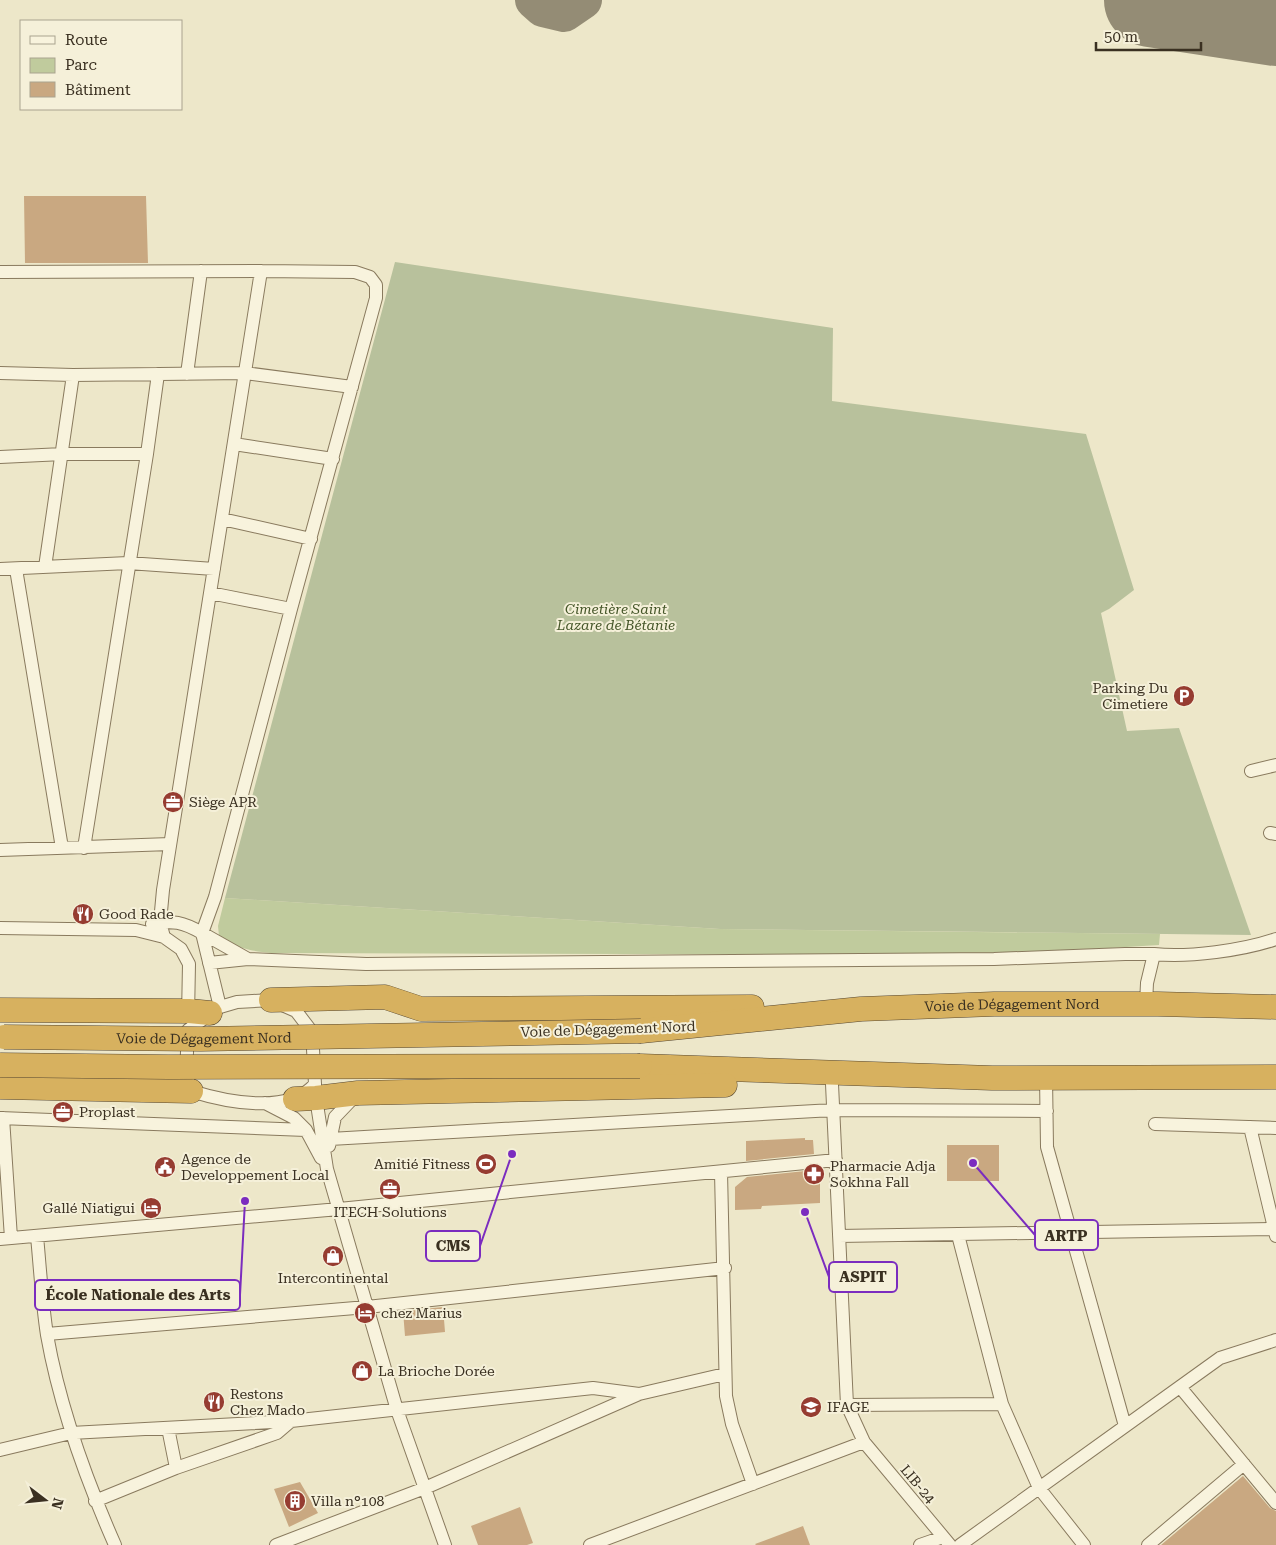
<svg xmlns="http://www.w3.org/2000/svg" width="1276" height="1545" viewBox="0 0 1276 1545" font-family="'Roboto Serif',serif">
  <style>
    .green { fill: #c0cb9d }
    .cemetery { fill: #b8c19c }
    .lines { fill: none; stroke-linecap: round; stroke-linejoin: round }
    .taxiway { stroke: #948c75; stroke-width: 38 }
    .runway { stroke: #948c75; stroke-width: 94 }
    .building { fill: #c9a881 }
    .street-casing { stroke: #897a5e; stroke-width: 14 }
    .highway-casing { stroke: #574832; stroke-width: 25 }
    .street { stroke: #f8f3dd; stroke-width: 12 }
    .highway { stroke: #d7b15f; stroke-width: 24 }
    .highway-bridge-casing { stroke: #574832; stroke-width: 25; stroke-linecap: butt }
    .highway-bridge { stroke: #d7b15f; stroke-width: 24 }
    .labels { text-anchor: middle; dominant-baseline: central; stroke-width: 4; stroke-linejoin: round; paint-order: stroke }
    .park-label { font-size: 14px; font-style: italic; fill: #455629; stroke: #f5f0d9 }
    .poi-label { font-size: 14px; fill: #3a3021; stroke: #f5f0d9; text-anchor: start }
    .street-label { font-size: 14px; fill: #3a3021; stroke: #f5f0d9 }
    .leader { fill: none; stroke: #7b2cbf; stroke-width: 2 }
    .callout-dot { fill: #7b2cbf; stroke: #f5f0d9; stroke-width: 2 }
    .callout { fill: #f5f0d9; stroke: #7b2cbf; stroke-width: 2 }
    .callout-label { font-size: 15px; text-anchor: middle; font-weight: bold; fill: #3a3021 }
  </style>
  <rect width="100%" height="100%" fill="#ede7c9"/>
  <path class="green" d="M225 898 720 929 1160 934 1159 945 996 955 271 953C250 951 237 948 219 936L218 926Z"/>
  <path class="cemetery" d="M395 262 833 328 832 401 1086 434 1134 590 1109 609 1101 613 1127 731 1179 728 1251 935 720 929 225 898Z"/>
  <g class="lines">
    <path class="taxiway" d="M534 0 543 8 564 13 583 0"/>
    <path class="runway" d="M1151 0 1276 19"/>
  </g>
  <path class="building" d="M24 196H146L148 263H25Z
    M805 1138V1140H813L814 1154 746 1161V1141Z
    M947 1145H999V1181H947Z
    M815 1170 820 1180V1203L762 1206 761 1209 735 1210V1187L747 1177Z
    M443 1307 445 1332 405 1336 403 1311Z
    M1243 1476 1270 1508 1276 1511V1545H1161Z
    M300 1482 318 1513 289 1527 274 1489Z
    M520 1507 533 1543 527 1545H478L471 1526Z
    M803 1526 810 1545H756L755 1544Z"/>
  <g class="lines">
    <g class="street-casing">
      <path id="street" d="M0 272 261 271 355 272 370 277 376 285V298L291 609 215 897 202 933 248 959
        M0 373 73 375 245 373 352 387
        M187 374 201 271
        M234 444 333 459
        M0 457 63 454H147
        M222 519 311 539
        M45 567 73 375
        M0 569 128 563 214 569
        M16 569 62 848
        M210 593 291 609
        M1251 771 1276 765
        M1270 833 1276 834
        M84 848 147 454 158 374
        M0 850 170 844
        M152 924C173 920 183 922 202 933L220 1007
        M0 928 136 930 164 937 181 949 189 964 188 1016
        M164 937 160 922 163 890 261 271
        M1154 954C1188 958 1244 950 1276 939
        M209 963 248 959 366 964 994 959 1125 954H1154L1147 983 1146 1004
        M271 1000 296 1011 312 1032 315 1084C289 1115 226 1102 191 1091L186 1074 188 1030 220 1007 237 1002Z
        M1046 1077 1047 1147 1125 1426
        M315 1084 316 1098 327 1169 397 1410 445 1545
        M832 1084 847 1405 864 1442 950 1545
        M265 1103 294 1118 306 1130 321 1158
        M0 1118 306 1130
        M3 1118 11 1238
        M1155 1124 1276 1128
        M1250 1127 1276 1236
        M330 1139 833 1110 1047 1111
        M329 1146 335 1117 356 1095
        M721 1172 726 1396 732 1424 753 1484
        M958 1235 1002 1404 1039 1488 1084 1545
        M37 1236C40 1268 42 1302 47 1335 60 1408 85 1477 115 1545
        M839 1236 1274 1229
        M0 1239 339 1209 836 1160
        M47 1334 367 1307 725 1268
        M1180 1387 1276 1503
        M847 1405 1002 1404
        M168 1428 176 1468
        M0 1450 71 1433 291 1421 593 1388 639 1394
        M95 1501 176 1468 277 1433 291 1421
        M276 1545 425 1488 639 1394 725 1374
        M590 1545 864 1442
        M920 1545 943 1537
        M960 1545 1220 1358 1276 1340
        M1148 1545 1244 1464"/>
    </g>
    <g class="highway-casing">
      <g id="highway">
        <path d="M271 1000 385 997 421 1009 752 1007"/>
        <path d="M0 1010 189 1011 210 1013"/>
        <path id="s1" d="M641 1031 861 1009 994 1004H1158L1276 1007"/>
        <path d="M640 1066 992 1078 1276 1077"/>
        <path d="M0 1087 191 1091"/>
        <path d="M295 1099 316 1098 358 1093 725 1085"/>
      </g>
    </g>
    <use href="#street" class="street"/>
    <use href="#highway" class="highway"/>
    <g class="highway-bridge-casing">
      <g id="highway-bridge">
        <path id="s2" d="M4 1037 201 1039 641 1031"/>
        <path d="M0 1065 168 1067 640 1066"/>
      </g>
    </g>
    <use href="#highway-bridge" class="highway-bridge"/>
  </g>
  <defs>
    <g id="parking-disc" transform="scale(1.125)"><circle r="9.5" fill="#963c31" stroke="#f5f0d9"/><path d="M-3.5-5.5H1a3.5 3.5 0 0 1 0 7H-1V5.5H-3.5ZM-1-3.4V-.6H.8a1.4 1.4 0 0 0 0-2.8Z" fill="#fff"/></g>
    <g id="office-disc" transform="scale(1.125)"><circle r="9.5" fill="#963c31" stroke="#f5f0d9"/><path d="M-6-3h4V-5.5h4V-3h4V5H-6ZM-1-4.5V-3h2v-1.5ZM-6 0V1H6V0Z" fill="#fff"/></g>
    <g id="restaurant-disc" transform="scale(1.125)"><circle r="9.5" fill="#963c31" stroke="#f5f0d9"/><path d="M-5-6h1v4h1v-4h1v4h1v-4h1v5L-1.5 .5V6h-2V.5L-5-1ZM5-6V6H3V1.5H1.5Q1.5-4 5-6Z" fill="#fff"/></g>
    <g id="stadium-disc" transform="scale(1.125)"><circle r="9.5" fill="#963c31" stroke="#f5f0d9"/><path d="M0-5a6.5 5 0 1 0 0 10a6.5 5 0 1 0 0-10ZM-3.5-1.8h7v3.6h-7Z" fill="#fff"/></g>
    <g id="civic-disc" transform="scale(1.125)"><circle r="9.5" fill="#963c31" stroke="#f5f0d9"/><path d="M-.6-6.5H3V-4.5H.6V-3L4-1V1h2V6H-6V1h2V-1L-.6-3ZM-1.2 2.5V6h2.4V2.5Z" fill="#fff"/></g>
    <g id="pharmacy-disc" transform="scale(1.125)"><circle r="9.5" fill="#963c31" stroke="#f5f0d9"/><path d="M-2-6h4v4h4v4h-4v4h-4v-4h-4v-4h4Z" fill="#fff"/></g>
    <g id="hotel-disc" transform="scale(1.125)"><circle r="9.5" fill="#963c31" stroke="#f5f0d9"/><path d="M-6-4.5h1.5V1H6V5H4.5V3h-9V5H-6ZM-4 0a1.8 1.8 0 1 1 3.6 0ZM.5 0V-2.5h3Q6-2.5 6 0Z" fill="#fff"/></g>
    <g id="shop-disc" transform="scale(1.125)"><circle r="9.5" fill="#963c31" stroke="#f5f0d9"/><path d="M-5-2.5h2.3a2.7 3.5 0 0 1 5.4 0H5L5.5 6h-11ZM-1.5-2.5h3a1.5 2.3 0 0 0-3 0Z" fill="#fff"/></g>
    <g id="university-disc" transform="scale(1.125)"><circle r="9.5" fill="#963c31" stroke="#f5f0d9"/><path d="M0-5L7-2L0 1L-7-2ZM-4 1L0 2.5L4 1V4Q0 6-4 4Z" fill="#fff"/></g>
    <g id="building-disc" transform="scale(1.125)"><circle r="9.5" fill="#963c31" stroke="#f5f0d9"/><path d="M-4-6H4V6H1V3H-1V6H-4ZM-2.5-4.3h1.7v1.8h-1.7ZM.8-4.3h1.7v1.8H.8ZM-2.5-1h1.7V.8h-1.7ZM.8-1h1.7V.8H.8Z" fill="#fff"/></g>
  </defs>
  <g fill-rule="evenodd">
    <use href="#parking-disc" x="1184" y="696"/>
    <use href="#office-disc" x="173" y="802"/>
    <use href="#restaurant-disc" x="83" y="914"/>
    <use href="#office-disc" x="63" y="1112"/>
    <use href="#stadium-disc" x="486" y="1164"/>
    <use href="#civic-disc" x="165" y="1167"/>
    <use href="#pharmacy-disc" x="814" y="1174"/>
    <use href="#office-disc" x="390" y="1189"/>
    <use href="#hotel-disc" x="151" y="1208"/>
    <use href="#shop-disc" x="333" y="1256"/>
    <use href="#hotel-disc" x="365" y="1313"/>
    <use href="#shop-disc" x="362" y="1371"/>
    <use href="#restaurant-disc" x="214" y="1402"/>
    <use href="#university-disc" x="811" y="1407"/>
    <use href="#building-disc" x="295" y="1501"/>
  </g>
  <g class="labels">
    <g class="park-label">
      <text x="616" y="609">Cimetière Saint<tspan x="616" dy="16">Lazare de Bétanie</tspan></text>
    </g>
    <g class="poi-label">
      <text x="1168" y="688" text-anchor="end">Parking Du<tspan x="1168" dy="16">Cimetiere</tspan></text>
      <text x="189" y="802">Siège APR</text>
      <text x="99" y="914">Good Rade</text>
      <text x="79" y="1112">Proplast</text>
      <text x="181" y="1159">Agence de<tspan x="181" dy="16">Developpement Local</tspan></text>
      <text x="470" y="1164" text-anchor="end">Amitié Fitness</text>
      <text x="830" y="1166">Pharmacie Adja<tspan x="830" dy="16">Sokhna Fall</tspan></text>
      <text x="135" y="1208" text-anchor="end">Gallé Niatigui</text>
      <text x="390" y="1212" text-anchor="middle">ITECH Solutions</text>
      <text x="333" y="1278" text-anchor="middle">Intercontinental</text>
      <text x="381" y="1313">chez Marius</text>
      <text x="378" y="1371">La Brioche Dorée</text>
      <text x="230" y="1394">Restons<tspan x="230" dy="16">Chez Mado</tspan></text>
      <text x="827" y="1407">IFAGE</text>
      <text x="311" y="1501">Villa n°108</text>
    </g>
    <g class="street-label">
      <text stroke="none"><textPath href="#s1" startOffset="372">Voie de Dégagement Nord</textPath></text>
      <text transform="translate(608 1029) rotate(-2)">Voie de Dégagement Nord</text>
      <text stroke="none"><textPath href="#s2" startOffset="200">Voie de Dégagement Nord</textPath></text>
      <text transform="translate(918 1484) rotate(50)">LIB-24</text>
    </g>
  </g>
  <path class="leader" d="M973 1163L1035 1235M512 1154L480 1246M805 1212L829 1277M245 1201L240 1295"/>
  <g class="callout-dot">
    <circle cx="973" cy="1163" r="5"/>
    <circle cx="512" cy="1154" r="5"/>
    <circle cx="805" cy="1212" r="5"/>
    <circle cx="245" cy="1201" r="5"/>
  </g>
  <g class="callout">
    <rect x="1035" y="1220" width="63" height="30" rx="5"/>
    <rect x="426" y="1231" width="54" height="30" rx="5"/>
    <rect x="829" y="1262" width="68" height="30" rx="5"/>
    <rect x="35" y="1280" width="205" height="30" rx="5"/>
  </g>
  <g class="callout-label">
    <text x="1066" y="1241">ARTP</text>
    <text x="453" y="1251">CMS</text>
    <text x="863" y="1282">ASPIT</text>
    <text x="138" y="1300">École Nationale des Arts</text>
  </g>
  <rect x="20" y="20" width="162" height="90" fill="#f5f0d9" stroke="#aaa38f"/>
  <rect x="30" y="36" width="25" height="8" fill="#f8f3dd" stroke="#aaa38f"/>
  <text x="65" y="45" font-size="15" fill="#3a3021">Route</text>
  <rect x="30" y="58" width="25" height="15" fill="#c0cb9d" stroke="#aaa38f"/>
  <text x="65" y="70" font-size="15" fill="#3a3021">Parc</text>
  <rect x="30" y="82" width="25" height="15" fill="#c9a881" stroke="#aaa38f"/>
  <text x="65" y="95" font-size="15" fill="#3a3021">Bâtiment</text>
  <g transform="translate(45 1500) rotate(106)" stroke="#f5f0d9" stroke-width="4" paint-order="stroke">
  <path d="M0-4L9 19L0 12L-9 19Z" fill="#3a3021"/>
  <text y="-8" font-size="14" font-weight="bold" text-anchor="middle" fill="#3a3021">N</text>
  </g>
  <path d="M1096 42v8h105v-8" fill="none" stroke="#3a3021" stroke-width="2.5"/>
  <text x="1104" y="42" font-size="15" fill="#3a3021" stroke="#f5f0d9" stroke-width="4" paint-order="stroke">50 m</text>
</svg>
